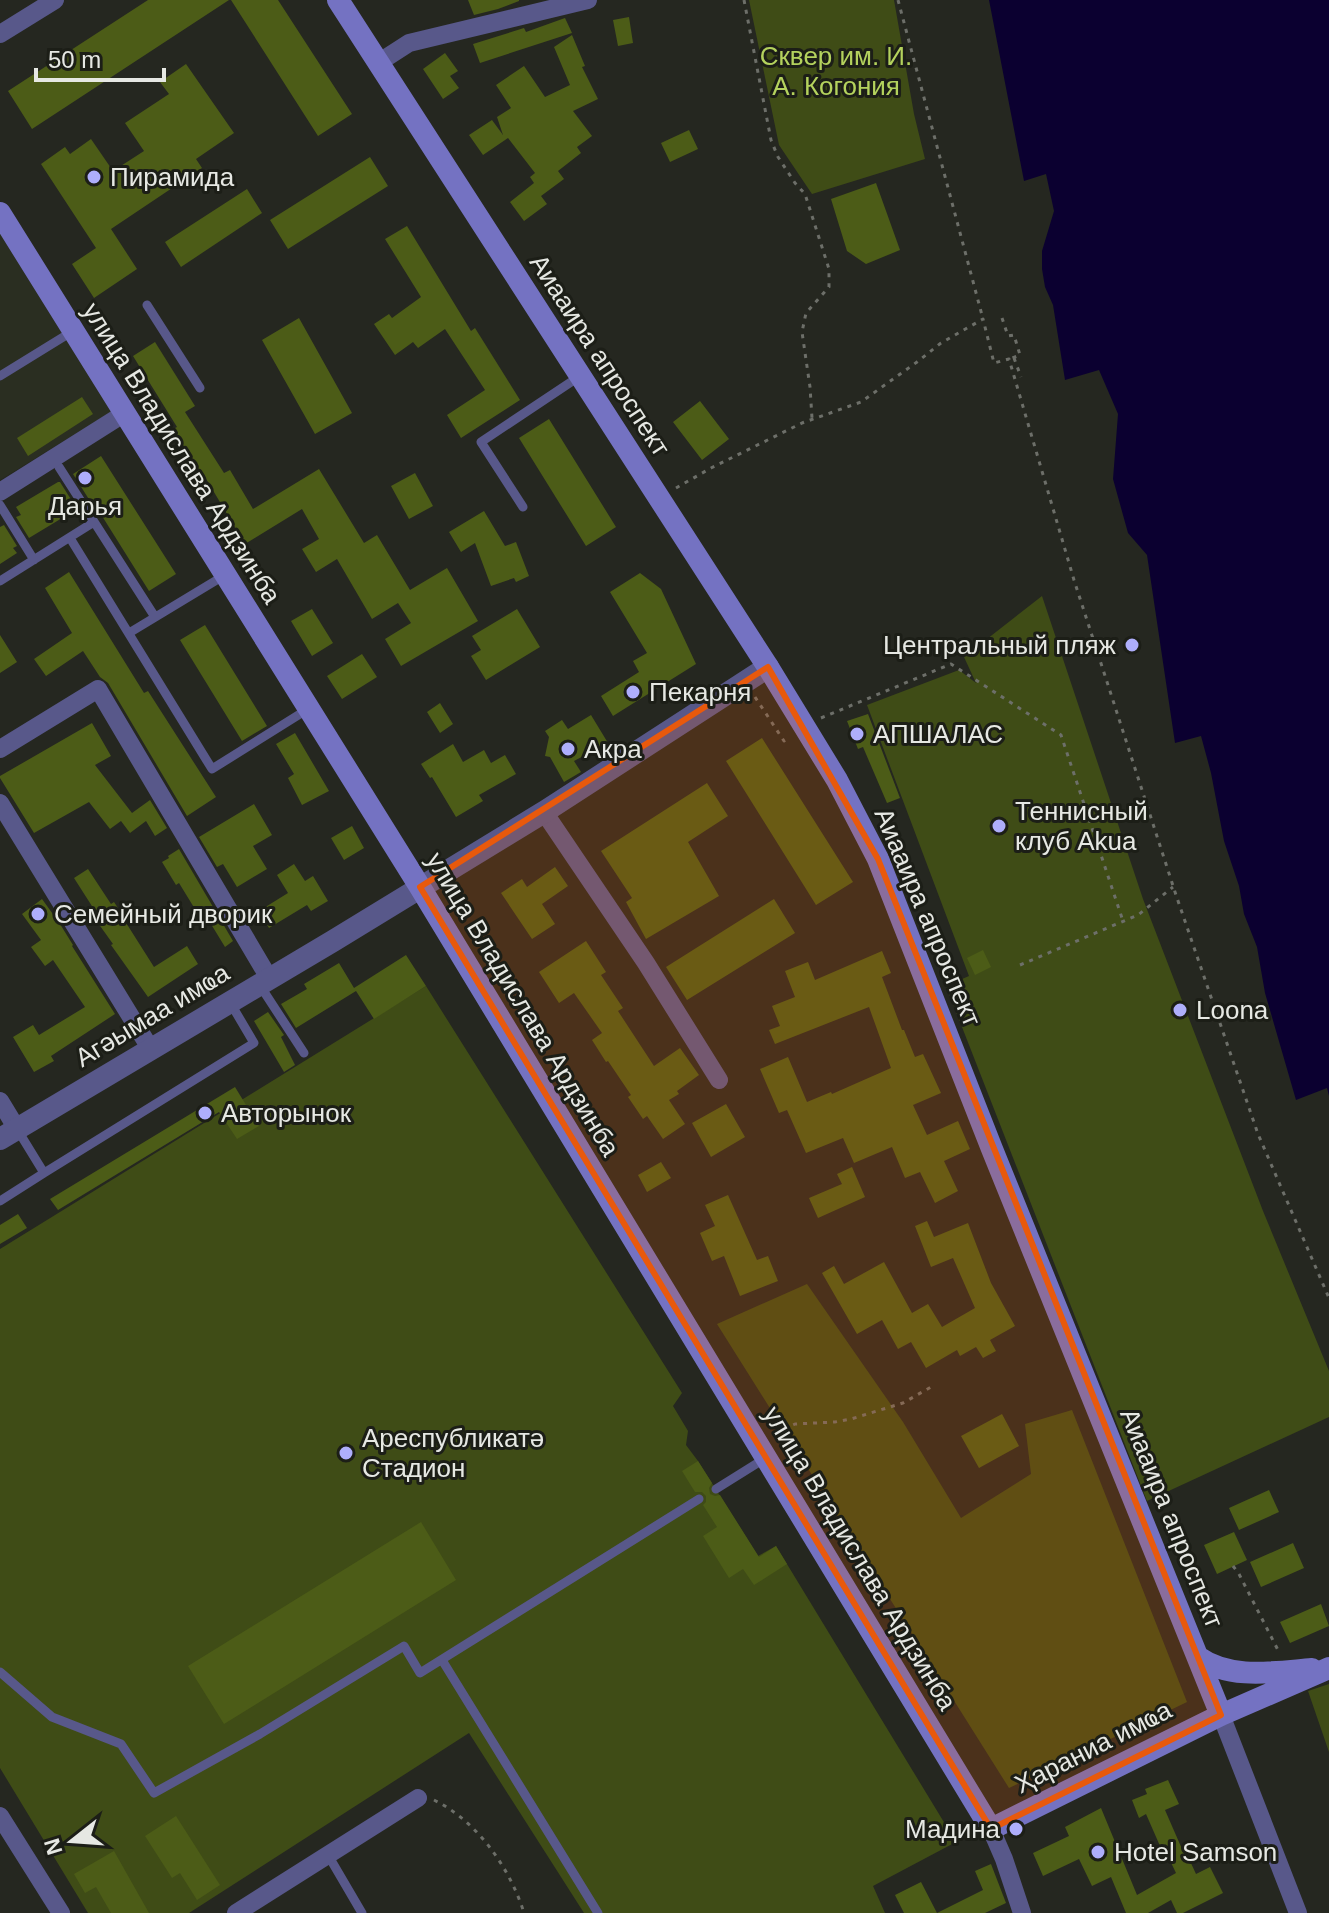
<svg xmlns="http://www.w3.org/2000/svg" width="1329" height="1913" viewBox="0 0 1329 1913" font-family="Arial,sans-serif">
  <style>
    .built { fill: #2a2e21 }
    .green { fill: #3f4c16 }
    .water { fill: #0b0030 }
    .building { fill: #4c5c17 }
    .lines { fill: none; stroke-linecap: round; stroke-linejoin: round }
    .path { stroke: #6d6f69; stroke-width: 3; stroke-dasharray: 4 6; stroke-linecap: butt }
    .service { stroke: #58588a; stroke-width: 9 }
    .minor { stroke: #58588a; stroke-width: 18 }
    .tertiary { stroke: #58588a; stroke-width: 22 }
    .secondary { stroke: #7472c2; stroke-width: 22 }
    .marked { fill: #e8590c; fill-opacity: 0.2; stroke: #e8590c; stroke-width: 6; stroke-linejoin: round }
    .poi-dot { fill: #aeaefb; stroke: #1c1e17; stroke-width: 3 }
    .labels { text-anchor: middle; dominant-baseline: central; stroke-width: 6; stroke-linejoin: round; paint-order: stroke }
    .park-label { font-size: 26px; fill: #b4d25d; stroke: #1c1e17 }
    .poi-label { font-size: 26px; fill: #e6e8e3; stroke: #1c1e17; text-anchor: start }
    .street-label { font-size: 26px; fill: #e6e8e3; stroke: #1c1e17 }
  </style>
  <rect width="100%" height="100%" fill="#252720"/>
  <path class="built" d="M0 224 116 409 0 480Z"/>
  <path class="green" d="M749 0H894L914 114 925 159 812 194 779 145Z
    M1042 596 1143 899 1263 1211 1329 1371V1417L1147 1501 946 986 969 976 867 705 959 670 976 683 964 657Z
    M426 986 682 1393 673 1406 688 1431 686 1445 698 1461 758 1556 776 1546 956 1842 873 1886 885 1913H584L469 1733 189 1913H88L0 1768V1249Z
    M807 1284 903 1422 961 1518 1031 1474 1025 1424 1072 1410 1187 1702 1009 1788 717 1324Z
    M1329 1684V1752L1308 1691Z"/>
  <path class="water" d="M989 0H1329V1096L1327 1088 1296 1100 1265 993 1257 947 1244 914 1239 886 1224 841 1211 773 1201 736 1175 743 1147 555 1128 533 1113 479 1118 414 1099 370 1065 380 1053 305 1045 287 1042 269V251L1054 211 1046 174 1024 181Z"/>
  <path class="building" d="M148 0H229L32 129 8 91Z
    M231 0H278L352 114 318 136Z
    M468 0H519V1L498 9 474 15Z
    M629 17 633 43 618 46 613 20Z
    M565 18 572 33 480 63 473 44 524 28 526 32Z
    M572 35 585 66 582 67 598 99 573 111 592 136 577 147 581 153 558 171 564 179 541 196 547 204 524 221 510 202 534 183 530 177 535 173 508 138 483 155 469 135 492 120 503 135 497 117 511 108 496 85 524 66 545 97 570 85 554 47Z
    M445 53 458 71 450 76 459 88 443 99 423 69Z
    M186 64 234 133 196 159 202 168 111 229 137 269 94 298 72 264 96 248 41 164 65 147 70 154 91 139 113 171 144 151 125 123 169 94 160 82Z
    M689 130 698 149 670 162 661 143Z
    M370 157 388 186 288 249 270 220Z
    M876 183 900 250 866 264 847 251 831 199Z
    M247 189 262 213 181 267 165 242Z
    M407 226 471 331 475 328 520 400 461 438 447 415 485 390 445 329 418 348 413 342 395 355 374 324 389 314 392 318 421 297 385 239Z
    M299 318 352 413 315 434 262 340Z
    M155 342 195 406 185 412 224 473 230 470 253 509 319 469 364 543 377 535 410 590 447 568 478 621 401 666 385 639 411 623 398 603 372 619 337 559 316 572 302 549 319 539 302 509 245 544 205 477 204 478 173 429 177 427 133 356Z
    M82 397 93 414 28 456 17 438Z
    M700 401 729 439 702 460 673 422Z
    M549 419 616 527 586 546 519 438Z
    M101 456 176 574 149 591 92 500 90 501 73 474Z
    M415 473 433 506 409 519 391 486Z
    M58 482H60L77 509 29 538 16 517 21 515 16 507Z
    M484 511 505 546 516 542 529 576 516 582 514 578 491 586 475 543 461 552 449 532Z
    M4 525 17 546 13 548 17 553 0 564V527Z
    M69 572 144 693 148 691 216 797 187 816 108 683 100 677 83 651 46 676 34 659 72 633 45 588Z
    M640 573 661 589 696 664 613 716 601 696 639 672 633 661 647 653 610 592Z
    M312 609 333 643 312 656 291 621Z
    M517 609 540 647 486 680 471 656 481 650 472 636Z
    M205 625 267 726 242 741 180 640Z
    M0 635 17 662 0 673Z
    M362 654 377 677 342 699 327 676Z
    M440 703 453 724 440 733 427 712Z
    M868 714 900 798 887 803 863 747 858 749 847 721Z
    M591 715 608 743 574 761 581 772 564 782 550 757 545 756 549 737 545 731 562 720 568 729Z
    M92 723 111 756 95 765 132 813 150 800 167 828 155 836 146 821 130 833 121 821 110 829 89 802 34 833 0 778V776Z
    M295 733 329 791 302 805 288 778 294 774 276 744Z
    M762 738 853 882 816 905 726 761Z
    M453 744 463 762 484 750 491 763 505 755 516 774 479 795 483 801 456 817 432 777 430 778 421 764Z
    M707 783 728 816 688 842 719 896 646 939 626 902 632 898 601 851Z
    M254 804 272 835 253 846 267 869 237 887 223 864 217 867 199 837Z
    M352 826 364 848 344 860 331 838Z
    M179 849 233 941 225 947 203 911 198 914 179 883 176 885 162 862 169 858 168 856Z
    M294 864 305 881 313 876 328 901 311 911 307 905 269 928 259 911 288 893 277 875Z
    M555 867 568 886 542 904 555 924 532 939 501 893 522 879 527 887Z
    M88 869 111 904 114 902 124 917 123 918 154 967 187 946 198 964 148 997 111 945 113 944 93 916 97 914 74 878Z
    M42 899 60 924 73 945 72 946 115 1014 51 1056 54 1061 34 1072 13 1037 33 1025 39 1035 85 1007 53 960 45 966 31 947 41 940 22 914Z
    M774 899 795 933 687 1000 666 967Z
    M586 941 606 972 601 975 623 1008 618 1011 654 1066 680 1048 699 1075 677 1091 679 1094 669 1100 685 1124 663 1139 647 1116 643 1119 628 1097 631 1095 608 1061 606 1062 592 1040 602 1033 574 993 559 1003 539 972Z
    M983 950 991 967 975 975 967 958Z
    M882 951 891 973 882 977 902 1030H904L915 1057 923 1054 941 1093 913 1105 927 1135 958 1121 970 1149 944 1161 958 1191 935 1203 920 1172 905 1178 892 1147 854 1163 843 1138 806 1153 787 1110 779 1113 760 1069 788 1057 807 1102 831 1092 832 1094 891 1068 869 1007 775 1044 769 1030 780 1026 772 1006 795 997 785 971 808 962 815 980Z
    M406 955 426 986 374 1019 356 991 296 1028 281 1004 307 989 304 984 339 963 354 988Z
    M268 1012 284 1035 281 1037 295 1065 284 1072 254 1021Z
    M235 1087 259 1126 237 1139 219 1112 58 1210 50 1199Z
    M726 1104 745 1137 711 1157 692 1123Z
    M661 1162 671 1178 647 1192 638 1175Z
    M852 1167 865 1197 818 1218 809 1198 842 1184 837 1174Z
    M728 1195 757 1260 768 1256 778 1281 740 1296 724 1256 712 1261 700 1233 715 1226 705 1205Z
    M18 1214 27 1228 0 1244V1225Z
    M927 1221 934 1237 968 1223 991 1283 1015 1326 990 1340 996 1351 983 1358 976 1347 960 1356 957 1350 926 1368 911 1342 898 1349 882 1320 857 1334 822 1273 834 1266 844 1284 884 1262 912 1313 928 1304 942 1327 975 1308 953 1258 931 1267 915 1226Z
    M1002 1414 1019 1446 979 1468 961 1436Z
    M698 1461 712 1483 709 1488 710 1494 715 1496 720 1495 759 1557 776 1546 787 1564 754 1585 743 1569 729 1578 703 1536 717 1527 703 1505 706 1502V1496L702 1492H695L682 1471Z
    M1269 1490 1279 1512 1239 1530 1229 1508Z
    M421 1522 456 1580 224 1724 188 1666Z
    M1234 1532 1247 1560 1217 1574 1204 1545Z
    M1293 1543 1304 1568 1261 1587 1250 1562Z
    M1321 1604 1329 1626 1290 1643 1280 1622Z
    M1168 1780 1179 1804 1165 1810 1182 1849 1184 1848 1196 1874 1210 1867 1223 1893 1183 1913H1177L1171 1900 1148 1913H1126L1111 1877 1092 1886 1079 1859 1043 1876 1033 1853 1069 1836 1065 1827 1101 1808 1137 1895 1176 1873 1162 1844 1160 1846 1146 1814 1139 1818 1132 1800 1147 1794 1145 1789Z
    M176 1816 220 1885 197 1900 180 1873 172 1878 145 1836Z
    M114 1851 149 1913H111L96 1887 85 1893 74 1874Z
    M991 1864 1006 1903 985 1913H904L895 1895 921 1882 937 1913 983 1890 975 1871Z"/>
  <g class="lines">
    <path class="path" d="M744 0 771 140 778 157 795 183 805 194 829 269V287L806 313 802 332 810 387 812 418
      M898 0 983 319
      M1002 318 1008 336 1014 335 1020 355 1010 359
      M1014 358 1021 377
      M676 488 711 468 802 423 861 402 917 362 941 343 983 319 994 363 1009 359 1074 580 1176 895 1258 1134 1329 1298
      M755 697 784 741 787 739
      M821 718 951 664 1061 735 1123 921
      M1020 965 1138 915 1173 887
      M775 1433 795 1424 835 1422 851 1419 903 1403 931 1387
      M1233 1566 1239 1574 1280 1654
      M434 1800C477 1821 510 1868 524 1913"/>
    <path class="service" d="M147 305 200 388
      M0 376 73 331
      M59 467 155 617
      M0 505 34 560
      M523 507 481 442 580 376
      M70 538 212 769 308 709
      M0 581 94 522
      M129 633 225 575
      M259 984 304 1053
      M17 1129 44 1173 254 1043 231 1004
      M0 1201 44 1173
      M716 1489 764 1459
      M442 1660 598 1913
      M0 1672 52 1717 121 1744 154 1793 260 1734 404 1646 420 1673 699 1499
      M328 1855 362 1913"/>
    <path class="minor" d="M0 34 55 0
      M378 63 409 43 588 0
      M0 492 125 413
      M0 749 98 689 269 978
      M0 803 150 1048
      M544 812 646 963 719 1080
      M0 1101 17 1129
      M1221 1715 1298 1913
      M0 1816 61 1913
      M991 1829 1004 1859 1022 1913
      M236 1913 418 1798"/>
    <path class="tertiary" d="M0 1139 333 941 544 812 768 667"/>
    <path class="secondary" d="M338 0 768 667 837 780 878 859 992 1149 1221 1715
      M0 213 420 887 991 1829 1221 1715 1329 1668
      M1198 1657C1230 1680 1274 1672 1312 1669"/>
  </g>
  <path class="marked" d="M768 667 878 859 1221 1715 991 1829 420 887Z"/>
  <g class="poi-dot">
    <circle cx="94" cy="177" r="8"/>
    <circle cx="85" cy="478" r="8"/>
    <circle cx="1132" cy="645" r="8"/>
    <circle cx="633" cy="692" r="8"/>
    <circle cx="857" cy="734" r="8"/>
    <circle cx="568" cy="749" r="8"/>
    <circle cx="999" cy="826" r="8"/>
    <circle cx="38" cy="914" r="8"/>
    <circle cx="1180" cy="1010" r="8"/>
    <circle cx="205" cy="1113" r="8"/>
    <circle cx="346" cy="1453" r="8"/>
    <circle cx="1016" cy="1829" r="8"/>
    <circle cx="1098" cy="1852" r="8"/>
  </g>
  <g class="labels">
    <g class="park-label">
      <text x="836" y="56">Сквер им. И.<tspan x="836" dy="30">А. Когония</tspan></text>
    </g>
    <g class="poi-label">
      <text x="110" y="177">Пирамида</text>
      <text x="85" y="506" text-anchor="middle">Дарья</text>
      <text x="1116" y="645" text-anchor="end">Центральный пляж</text>
      <text x="649" y="692">Пекарня</text>
      <text x="873" y="734">АПШАЛАС</text>
      <text x="584" y="749">Акра</text>
      <text x="1015" y="811">Теннисный<tspan x="1015" dy="30">клуб Akua</tspan></text>
      <text x="54" y="914">Семейный дворик</text>
      <text x="1196" y="1010">Loona</text>
      <text x="221" y="1113">Авторынок</text>
      <text x="362" y="1438">Ареспубликатә<tspan x="362" dy="30">Стадион</tspan></text>
      <text x="1000" y="1829" text-anchor="end">Мадина</text>
      <text x="1114" y="1852">Hotel Samson</text>
    </g>
    <g class="street-label">
      <text transform="translate(600 355) rotate(57)">Аиааира апроспект</text>
      <text transform="translate(182 453) rotate(58)">улица Владислава Ардзинба</text>
      <text transform="translate(928 917) rotate(67)">Аиааира апроспект</text>
      <text transform="translate(523 1004) rotate(59)">улица Владислава Ардзинба</text>
      <text transform="translate(152 1015) rotate(-31)">Агәымаа имҩа</text>
      <text transform="translate(1172 1518) rotate(68)">Аиааира апроспект</text>
      <text transform="translate(860 1558) rotate(59)">улица Владислава Ардзинба</text>
      <text transform="translate(1093 1747) rotate(-27)">Ҳараниа имҩа</text>
    </g>
  </g>
  <g transform="translate(72 1841) rotate(253)" stroke="#1c1e17" stroke-width="6" paint-order="stroke">
  <path d="M0-6L14 30L0 20L-14 30Z" fill="#e6e8e3"/>
  <text y="-12" font-size="22" font-weight="bold" text-anchor="middle" fill="#e6e8e3">N</text>
  </g>
  <path d="M36 68v12h128v-12" fill="none" stroke="#e6e8e3" stroke-width="4"/>
  <text x="48" y="68" font-size="24" fill="#e6e8e3" stroke="#1c1e17" stroke-width="6" paint-order="stroke">50 m</text>
</svg>
